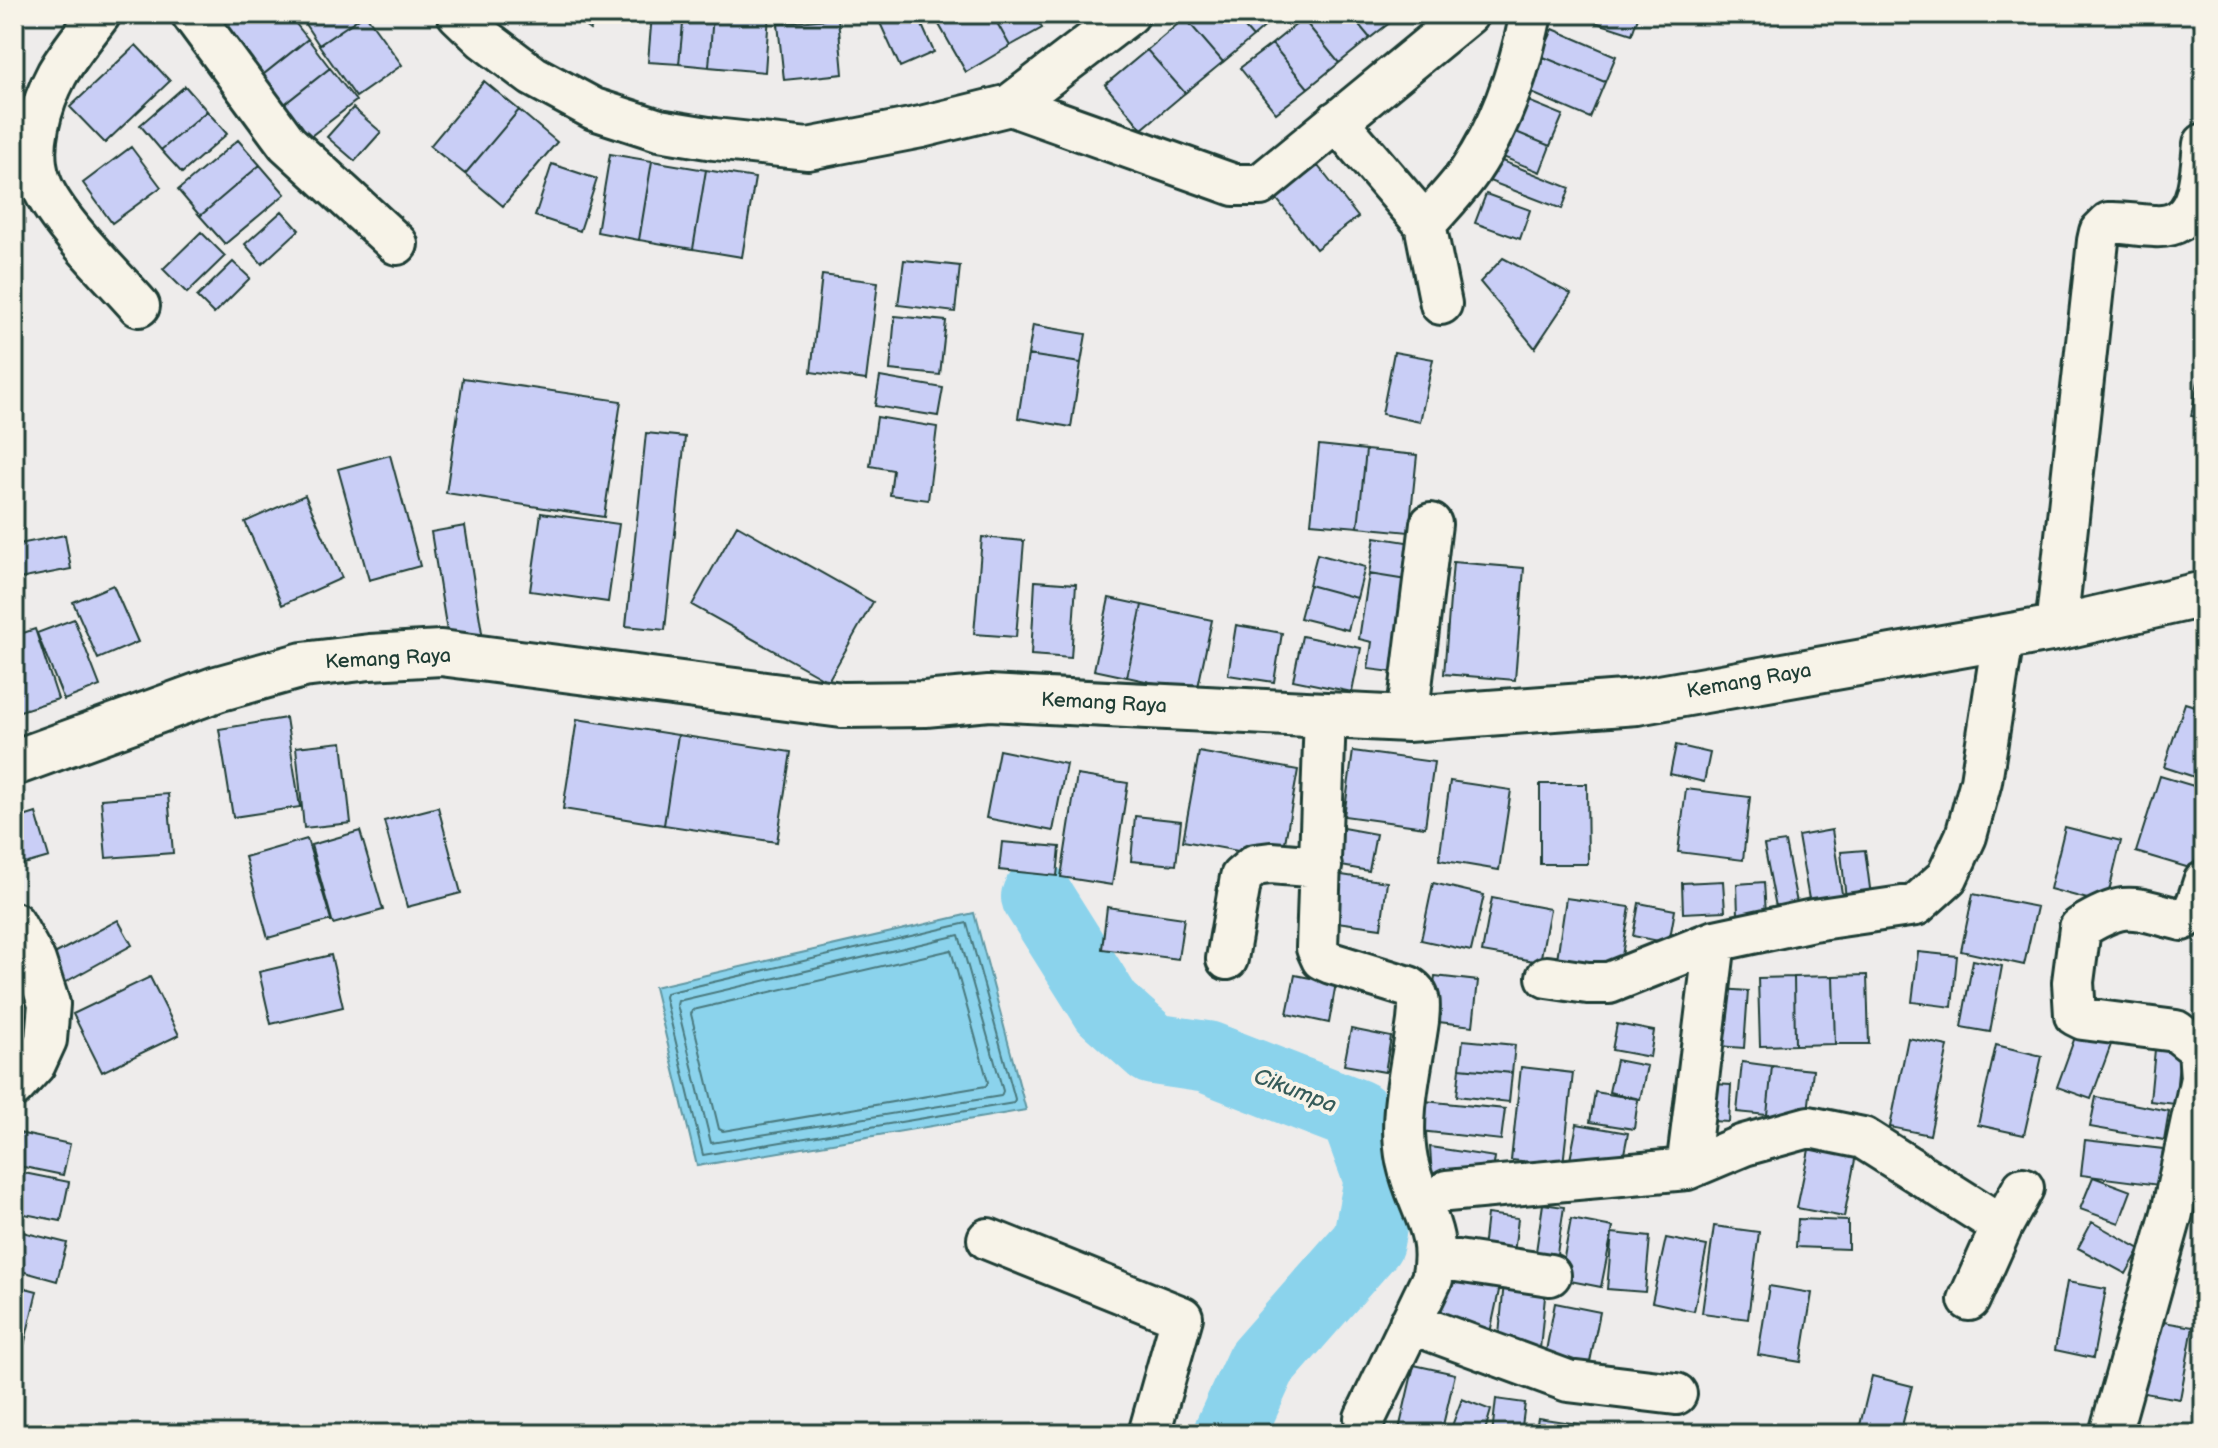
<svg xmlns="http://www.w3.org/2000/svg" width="2218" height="1448" viewBox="0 0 2218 1448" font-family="'Balsamiq Sans',sans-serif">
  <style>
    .water { fill: #8bd3ec; stroke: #6097a2; stroke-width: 2 }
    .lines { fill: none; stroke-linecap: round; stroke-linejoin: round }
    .shore { stroke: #4a797e; stroke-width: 2 }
    .river { stroke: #8bd3ec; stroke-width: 72 }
    .building { fill: #c9cef6; stroke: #1f3d34; stroke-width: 2 }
    .street-casing { stroke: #1f3d34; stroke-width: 46 }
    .secondary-casing { stroke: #1f3d34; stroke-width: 50 }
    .street { stroke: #f7f3e8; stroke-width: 40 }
    .secondary { stroke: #f7f3e8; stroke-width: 44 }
    .labels { text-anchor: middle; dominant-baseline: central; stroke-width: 8; stroke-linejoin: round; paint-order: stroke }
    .street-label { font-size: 20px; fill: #1f3d34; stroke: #f7f3e8 }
    .water-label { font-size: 22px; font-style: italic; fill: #355b59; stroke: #f7f3e8 }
  </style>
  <rect width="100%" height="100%" fill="#eeeceb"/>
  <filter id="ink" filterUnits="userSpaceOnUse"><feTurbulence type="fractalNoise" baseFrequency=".0125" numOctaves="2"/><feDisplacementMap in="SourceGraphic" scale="16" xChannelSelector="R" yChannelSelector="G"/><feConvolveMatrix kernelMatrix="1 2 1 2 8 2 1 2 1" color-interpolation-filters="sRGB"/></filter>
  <g filter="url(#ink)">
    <path class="water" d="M974 913 1026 1110 697 1166 654 987Z"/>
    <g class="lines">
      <path class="shore" d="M967 923 1015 1099 1014 1103 703 1155 665 997 666 993Z
        M959 935 1003 1091 1001 1096 711 1143 677 1005 678 1001Z
        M951 950 988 1082 986 1086 723 1131 719 1129 691 1014 693 1010Z"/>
      <path class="river" d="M1037 897 1107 1008 1153 1049 1207 1057 1356 1115 1380 1180 1368 1242 1261 1364 1229 1434"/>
    </g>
    <path class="building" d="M209 14H235L219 27Z
      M235 14H288L308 39 259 78 219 27Z
      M306 14H365L319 45 301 18Z
      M365 14 402 65 356 97 319 45Z
      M568 14H602L590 30Z
      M652 14H684L679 64 648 62Z
      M684 14H713L709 67 679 64Z
      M713 14H769L765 72 709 67Z
      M876 14H917L934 52 900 67Z
      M949 14H992L1010 46 966 72 937 21Z
      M992 14H1034L1042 28 1010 46Z
      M1190 14H1233L1253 37 1223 62 1185 18Z
      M1233 14H1279L1253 37Z
      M1309 14H1350L1370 38 1339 63 1303 19Z
      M1350 14H1401L1370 38Z
      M1570 14H1639L1632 34Z
      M838 18 843 74 784 80 778 24Z
      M1185 18 1223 62 1185 93 1147 50Z
      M1303 19 1339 63 1308 88 1272 44Z
      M1553 29 1616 56 1605 82 1541 56Z
      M308 39 330 68 282 106 259 78Z
      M1272 44 1308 88 1276 113 1240 68Z
      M136 45 170 81 105 143 70 107Z
      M1147 50 1185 93 1142 129 1105 85Z
      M1541 56 1605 82 1590 118 1527 91Z
      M330 68 356 101 307 139 282 106Z
      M484 81 519 110 465 174 430 146Z
      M185 86 207 111 161 150 140 125Z
      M1516 96 1563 115 1550 146 1504 127Z
      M353 108 381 132 355 161 327 137Z
      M519 110 557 142 503 206 465 174Z
      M207 111 227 134 182 173 161 150Z
      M1504 127 1550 146 1540 172 1493 153Z
      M238 140 260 165 200 216 178 190Z
      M131 147 161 187 112 223 83 183Z
      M610 154 652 161 639 240 597 232Z
      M1492 157 1570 188 1562 209 1484 179Z
      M652 161 706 170 693 249 639 240Z
      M552 164 597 179 580 231 535 216Z
      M260 165 285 194 225 244 200 216Z
      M1318 166 1358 217 1316 249 1276 198Z
      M706 170 755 178 742 257 693 249Z
      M1486 194 1530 210 1520 239 1475 223Z
      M282 211 299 230 262 264 245 244Z
      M201 232 225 256 187 293 163 269Z
      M1503 258 1571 294 1535 348 1480 282Z
      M904 260 960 266 955 312 898 305Z
      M233 262 250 278 214 314 197 297Z
      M822 275 878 282 866 380 811 372Z
      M895 316 946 321 940 375 890 370Z
      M1033 325 1086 334 1081 363 1028 355Z
      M1394 352 1433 359 1420 422 1382 414Z
      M2204 352V418L2191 416Z
      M1028 355 1081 363 1071 427 1018 418Z
      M880 377 943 388 938 416 875 406Z
      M463 378 621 401 604 517 446 493Z
      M877 417 937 427 928 500 890 495 893 470 870 466Z
      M646 433 685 437 665 630 626 626Z
      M1319 445 1366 450 1358 527 1311 523Z
      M1366 450 1417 455 1409 532 1358 527Z
      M390 455 420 566 369 580 338 469Z
      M305 495 342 578 282 605 245 522Z
      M541 513 619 524 608 602 530 591Z
      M737 525 873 602 828 681 692 605Z
      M465 526 483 639 449 644 431 532Z
      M65 535 71 569 14 580V545Z
      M982 537 1024 541 1016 637 974 634Z
      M1375 537 1419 544 1413 581 1369 574Z
      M1317 554 1365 567 1357 598 1309 585Z
      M1453 562 1524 568 1515 680 1444 674Z
      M1369 574 1413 581 1400 673 1368 669 1372 642 1359 639Z
      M1035 581 1076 584 1071 658 1031 655Z
      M113 585 138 642 98 659 73 602Z
      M1309 585 1357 598 1348 630 1300 618Z
      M1109 598 1142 605 1127 677 1094 670Z
      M1142 605 1212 620 1197 692 1127 677Z
      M74 619 100 686 64 700 37 633Z
      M1236 625 1282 633 1274 682 1228 675Z
      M35 629 58 699 14 713V636Z
      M1302 636 1361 648 1352 692 1293 680Z
      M2185 703 2204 709V780L2164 767Z
      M286 718 300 807 233 817 219 729Z
      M577 719 678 735 664 825 563 809Z
      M678 735 791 752 777 842 664 825Z
      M342 742 351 823 304 828 296 747Z
      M1676 745 1710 753 1704 782 1670 774Z
      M999 750 1066 764 1053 831 986 818Z
      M1353 751 1434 762 1425 827 1344 816Z
      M1199 752 1298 770 1282 859 1183 841Z
      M1077 775 1128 783 1112 885 1061 877Z
      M2160 776 2204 789V832L2193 869 2136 852Z
      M1450 781 1511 790 1499 870 1439 860Z
      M1540 784H1587L1588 864H1540Z
      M1686 789 1750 797 1743 860 1678 852Z
      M168 794 173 853 106 858 101 799Z
      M438 807 461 893 407 907 384 821Z
      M36 813 49 857 14 867V820Z
      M1135 816 1181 821 1176 865 1131 861Z
      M2065 827 2121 841 2106 904 2050 889Z
      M1343 828 1376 834 1369 871 1336 865Z
      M1832 830 1843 900 1810 905 1798 836Z
      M360 831 383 910 333 924 311 845Z
      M307 839 331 920 268 938 245 857Z
      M1002 842 1060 847 1057 876 999 870Z
      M1785 842 1797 903 1776 907 1764 845Z
      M1865 850 1871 896 1846 899 1841 852Z
      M1329 873 1387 882 1381 928 1322 920Z
      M1723 881 1725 911 1683 913 1682 883Z
      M1764 882 1766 914 1738 915 1737 884Z
      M1433 883 1484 895 1471 951 1421 940Z
      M1973 894 2037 907 2024 965 1961 951Z
      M1492 898 1550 909 1540 962 1482 952Z
      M1566 898 1630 907 1620 968 1557 959Z
      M1639 903 1675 910 1669 943 1633 936Z
      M1107 907 1184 918 1178 959 1102 949Z
      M118 920 132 945 60 985 45 959Z
      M1918 952 1957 956 1952 1007 1912 1002Z
      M331 955 343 1007 271 1024 259 972Z
      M1973 960 2002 966 1990 1032 1961 1027Z
      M1295 975 1336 983 1329 1023 1287 1014Z
      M1867 975 1869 1044H1835L1833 976Z
      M1435 976 1478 981 1473 1026 1430 1021Z
      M1833 976 1835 1044 1795 1045 1794 977Z
      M150 977 179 1035 102 1072 73 1014Z
      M1794 977 1795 1045 1760 1046 1758 978Z
      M1721 989 1748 991 1744 1048 1717 1046Z
      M1617 1024 1654 1031 1650 1057 1612 1050Z
      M2079 1026 2113 1039 2091 1099 2057 1087Z
      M1351 1029 1391 1037 1385 1072 1344 1065Z
      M1908 1038 1948 1046 1930 1135 1890 1127Z
      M2156 1039 2181 1042 2175 1104 2150 1101Z
      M1463 1040 1515 1045 1512 1073 1460 1068Z
      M1996 1045 2042 1056 2024 1135 1978 1125Z
      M1616 1060 1647 1066 1640 1099 1609 1092Z
      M1742 1062 1772 1066 1767 1115 1737 1112Z
      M1772 1066 1813 1070 1807 1120 1767 1115Z
      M1521 1067 1573 1073 1563 1165 1511 1160Z
      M1460 1068 1512 1073 1509 1102 1457 1096Z
      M1713 1084 1731 1085 1729 1122 1711 1121Z
      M1595 1092 1638 1099 1634 1129 1590 1122Z
      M2096 1097 2169 1111 2164 1140 2090 1127Z
      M1414 1100 1505 1109 1501 1140 1411 1130Z
      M1577 1124 1628 1133 1621 1169 1570 1160Z
      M14 1132 70 1144 63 1175 14 1165Z
      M1812 1135 1858 1144 1844 1217 1797 1208Z
      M2085 1140 2163 1149 2159 1185 2081 1175Z
      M1430 1147 1495 1157 1491 1186 1432 1177Z
      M14 1171 69 1182 61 1221 14 1212Z
      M2093 1177 2131 1191 2119 1223 2080 1209Z
      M1543 1204 1564 1207 1555 1267 1534 1265Z
      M1487 1214 1518 1218 1513 1263 1482 1259Z
      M1571 1219 1613 1227 1601 1287 1560 1279Z
      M1798 1219 1848 1221V1249L1796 1247Z
      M2092 1222 2140 1249 2126 1274 2078 1248Z
      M1714 1226 1759 1232 1748 1319 1702 1313Z
      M14 1230 67 1243 57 1281 14 1269Z
      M1612 1233 1650 1237 1645 1292 1607 1289Z
      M1666 1238 1707 1246 1694 1311 1652 1302Z
      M1438 1267 1501 1281 1490 1333 1427 1319Z
      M1504 1282 1546 1286 1540 1349 1498 1346Z
      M2067 1282 2106 1289 2093 1358 2055 1350Z
      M14 1285 37 1291 21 1358 14 1356Z
      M1769 1286 1812 1293 1801 1362 1758 1355Z
      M1555 1303 1600 1312 1587 1377 1543 1367Z
      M2152 1320 2193 1327 2180 1399 2138 1392Z
      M1414 1365 1455 1374 1441 1434H1398Z
      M1872 1376 1912 1386 1900 1434 1860 1425Z
      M1462 1399 1491 1410 1484 1434H1449Z
      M1496 1399 1525 1403 1521 1434H1492Z
      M1538 1418 1578 1424 1577 1434H1535Z
      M1286 1428 1319 1433V1434H1285Z"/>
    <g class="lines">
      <g class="street-casing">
        <path id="street" d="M100 14C86 33 69 53 57 74 41 104 28 148 40 181 52 217 112 275 139 306
          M192 14 287 143 397 244
          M458 14 484 39 533 76 594 109 659 130 714 139 808 149 921 127 1010 105 1129 14
          M1010 105 1234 185H1260L1468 14
          M1337 121 1425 224 1441 304
          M1425 224C1440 207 1457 190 1470 171 1501 126 1520 68 1531 14
          M2056 628 2098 241 2100 232 2109 223C2125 222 2139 226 2154 226 2202 229 2200 177 2204 144
          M1325 714 1317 948 1322 959 1331 963 1409 987C1422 995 1419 1007 1418 1021 1412 1066 1398 1116 1407 1161 1417 1208 1443 1229 1432 1279L1365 1418
          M1407 719 1431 524
          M14 923 35 961 49 1004 46 1040 35 1064 14 1087
          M1227 959 1241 877 1255 865 1271 863 1321 867
          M1547 977 1588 983H1609L1715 941 1813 920 1916 905 1947 877 1966 836 1981 781 2003 638
          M1687 1169 1715 941
          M1447 1191 1687 1169 1744 1145 1809 1127 1863 1138 2002 1226
          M988 1239 1182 1317 1149 1434
          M1437 1258 1550 1275
          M1969 1300 2002 1226 2023 1188
          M1410 1323 1568 1381 1676 1394
          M2110 1434 2172 1213 2201 1078 2199 1049 2176 1031 2083 1019 2075 1015 2073 982 2080 928C2127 899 2132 908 2182 920 2197 913 2199 896 2204 882"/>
      </g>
      <g class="secondary-casing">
        <path id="secondary" d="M14 763 217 689 303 665 370 657 441 653 842 705 925 704 989 698 1407 719 1637 702 2056 628 2204 594"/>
      </g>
      <use href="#street" class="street"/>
      <use href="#secondary" class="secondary"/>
    </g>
  </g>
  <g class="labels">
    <g class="street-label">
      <text transform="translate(388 659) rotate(-3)">Kemang Raya</text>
      <text transform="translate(1749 681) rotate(-10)">Kemang Raya</text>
      <text transform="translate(1104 703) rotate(3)">Kemang Raya</text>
    </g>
    <g class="water-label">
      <text transform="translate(1295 1091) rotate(21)">Cikumpa</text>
    </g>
  </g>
  <rect width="2218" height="1448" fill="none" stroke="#f7f3e8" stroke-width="48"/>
  <rect x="24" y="24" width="2170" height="1400" fill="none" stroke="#1f3d34" stroke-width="3" filter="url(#ink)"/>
</svg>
